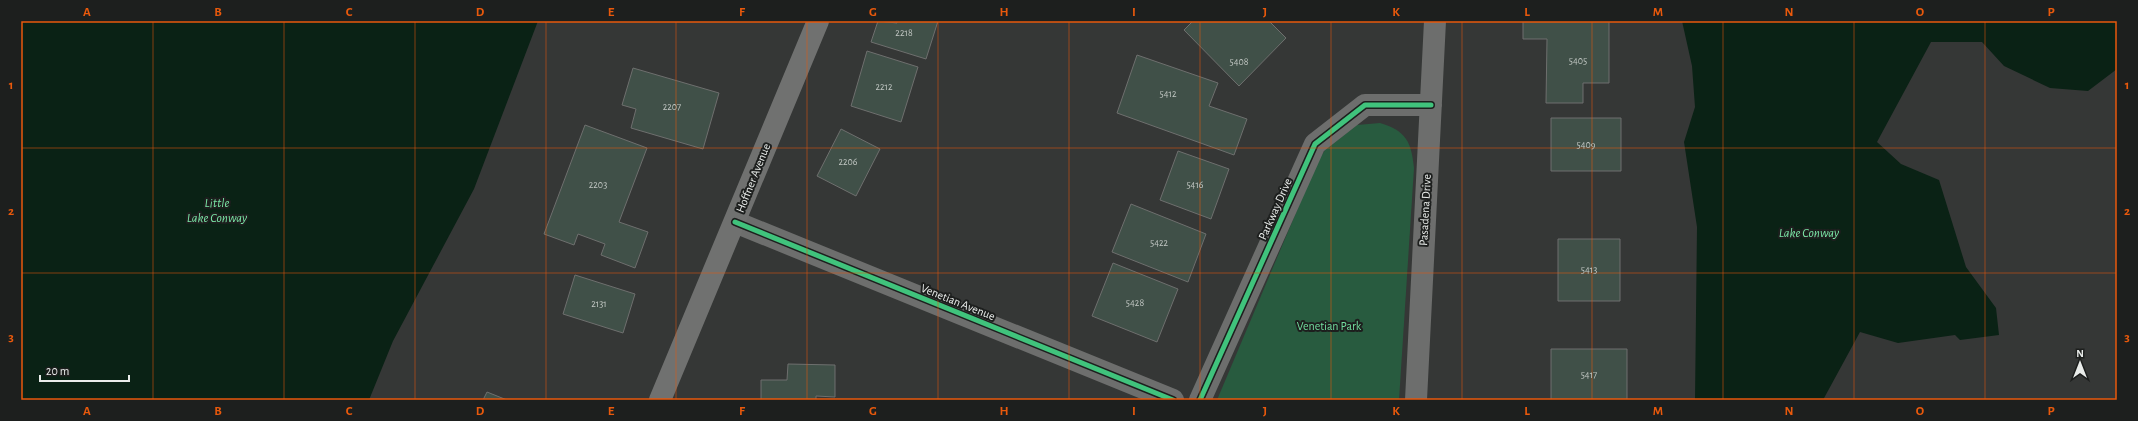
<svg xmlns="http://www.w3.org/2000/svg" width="2138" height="421" viewBox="0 0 2138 421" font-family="'Alegreya Sans',sans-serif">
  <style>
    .green { fill: #285b3f }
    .water { fill: #0a2215 }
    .building { fill: #405048; stroke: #6e6f6e }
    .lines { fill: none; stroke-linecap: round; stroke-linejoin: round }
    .minor { stroke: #6d6e6d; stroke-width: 22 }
    .secondary { stroke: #707170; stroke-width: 22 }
    .cycleway-casing { stroke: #1d1f1e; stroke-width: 8 }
    .cycleway { stroke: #40c37c; stroke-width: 5 }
    .grid { fill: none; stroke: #e8590c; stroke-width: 1; stroke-opacity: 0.55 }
    .labels { text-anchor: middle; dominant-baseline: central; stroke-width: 4; stroke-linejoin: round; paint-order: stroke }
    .number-label { font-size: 10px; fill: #c0c6c2 }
    .street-label { font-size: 12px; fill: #eaedeb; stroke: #1d1f1e }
    .park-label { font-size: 12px; fill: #72de9f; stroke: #1d1f1e }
    .water-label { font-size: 13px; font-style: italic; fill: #7be7a7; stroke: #1d1f1e }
    .neatline { fill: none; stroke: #e8590c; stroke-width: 1.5 }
    .grid-label { font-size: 13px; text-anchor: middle; font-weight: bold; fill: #e8590c }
  </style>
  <rect width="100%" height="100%" fill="#353736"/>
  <path class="green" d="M1380 123C1406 131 1411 141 1414 168L1399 400H1217L1317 163 1325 150 1357 125Z"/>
  <path class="water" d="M21 21H538L474 189 393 341 369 400H21Z
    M1682 21H2117V69L2088 91 2050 88 2004 66 1982 42H1931L1877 142 1901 164 1939 180 1966 267 1996 308 1999 335 1960 340 1955 335 1898 343 1860 332 1823 400H1695L1697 227 1684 142 1695 107 1692 66Z"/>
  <path class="building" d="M878 21 897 23V21H938L926 59 871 42Z
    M1193 21H1269L1286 38 1239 86 1184 30Z
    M1523 21H1609V83H1583V103H1546L1547 39H1523Z
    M867 51 918 67 901 122 851 106Z
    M1137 55 1218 83 1209 106 1247 119 1234 155 1117 113Z
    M633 68 719 93 703 149 631 128 636 109 622 105Z
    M1551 118H1621V171H1551Z
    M585 125 647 148 619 222 648 232 635 268 601 255 605 244 578 234 574 245 544 234Z
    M841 129 880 149 856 196 817 176Z
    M1178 151 1229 169 1211 219 1160 200Z
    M1131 204 1206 234 1188 282 1112 252Z
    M1558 239H1620V301H1558Z
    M1113 263 1178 289 1157 342 1092 316Z
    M575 275 635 294 623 333 563 314Z
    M1551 349H1627V400H1551Z
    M788 364 835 365V397L816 396V400H761V380H787Z
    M487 392 507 400H483Z"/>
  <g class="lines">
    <path class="minor" d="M735 222 1173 400
      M1200 400 1315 144 1365 105H1431
      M1416 400 1435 21"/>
    <path class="secondary" d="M660 400 818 21"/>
    <g class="cycleway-casing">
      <path id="cycleway" d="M735 222 1173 400
        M1200 400 1315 144 1365 105H1431"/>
    </g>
    <use href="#cycleway" class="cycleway"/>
  </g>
  <path class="grid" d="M153 21V400M284 21V400M415 21V400M546 21V400M676 21V400M807 21V400M938 21V400M1069 21V400M1200 21V400M1331 21V400M1462 21V400M1592 21V400M1723 21V400M1854 21V400M1985 21V400M21 148H2117M21 273H2117"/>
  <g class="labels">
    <g class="number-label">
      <text x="904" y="33">2218</text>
      <text x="1578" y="61">5405</text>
      <text x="1239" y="62">5408</text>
      <text x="884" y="87">2212</text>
      <text x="1168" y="94">5412</text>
      <text x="672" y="107">2207</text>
      <text x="1586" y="145">5409</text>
      <text x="848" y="162">2206</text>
      <text x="598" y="185">2203</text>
      <text x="1195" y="185">5416</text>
      <text x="1159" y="243">5422</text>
      <text x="1589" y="270">5413</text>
      <text x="1135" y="303">5428</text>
      <text x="599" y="304">2131</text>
      <text x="1589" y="375">5417</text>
    </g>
    <g class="street-label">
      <text transform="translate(753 178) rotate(-68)">Hoffner Avenue</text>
      <text transform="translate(1275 209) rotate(-66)">Parkway Drive</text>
      <text transform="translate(1425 210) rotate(-87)">Pasadena Drive</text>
      <text transform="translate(958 302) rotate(22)">Venetian Avenue</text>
    </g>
    <g class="park-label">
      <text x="1329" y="326">Venetian Park</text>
    </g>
    <g class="water-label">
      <text x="217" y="203">Little<tspan x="217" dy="15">Lake Conway</tspan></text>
      <text x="1809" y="233">Lake Conway</text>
    </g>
  </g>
  <rect width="2138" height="421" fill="none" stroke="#1d1f1e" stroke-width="44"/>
  <g transform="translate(2080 363)" stroke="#1d1f1e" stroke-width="3" paint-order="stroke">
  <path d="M0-3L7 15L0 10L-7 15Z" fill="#eaedeb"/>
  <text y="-6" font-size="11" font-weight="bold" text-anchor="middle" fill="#eaedeb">N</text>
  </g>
  <path d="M40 375v6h89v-6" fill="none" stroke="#eaedeb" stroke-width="2"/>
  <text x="46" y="375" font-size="12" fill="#eaedeb" stroke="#1d1f1e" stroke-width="3" paint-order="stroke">20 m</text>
  <rect x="22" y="22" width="2094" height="377" class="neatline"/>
  <g class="grid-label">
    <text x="87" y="16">A</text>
    <text x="218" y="16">B</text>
    <text x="349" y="16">C</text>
    <text x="480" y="16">D</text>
    <text x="611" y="16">E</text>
    <text x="742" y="16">F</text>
    <text x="873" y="16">G</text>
    <text x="1004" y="16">H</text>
    <text x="1134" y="16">I</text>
    <text x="1265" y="16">J</text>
    <text x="1396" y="16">K</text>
    <text x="1527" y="16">L</text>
    <text x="1658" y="16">M</text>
    <text x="1789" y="16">N</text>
    <text x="1920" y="16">O</text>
    <text x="2051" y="16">P</text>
    <text x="11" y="89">1</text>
    <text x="2127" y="89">1</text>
    <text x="11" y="215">2</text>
    <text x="2127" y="215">2</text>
    <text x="11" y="341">3</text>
    <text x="2127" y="341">3</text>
    <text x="87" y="415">A</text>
    <text x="218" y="415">B</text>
    <text x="349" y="415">C</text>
    <text x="480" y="415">D</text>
    <text x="611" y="415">E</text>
    <text x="742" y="415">F</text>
    <text x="873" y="415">G</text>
    <text x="1004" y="415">H</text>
    <text x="1134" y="415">I</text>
    <text x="1265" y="415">J</text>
    <text x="1396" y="415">K</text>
    <text x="1527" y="415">L</text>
    <text x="1658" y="415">M</text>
    <text x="1789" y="415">N</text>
    <text x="1920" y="415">O</text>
    <text x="2051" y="415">P</text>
  </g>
</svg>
